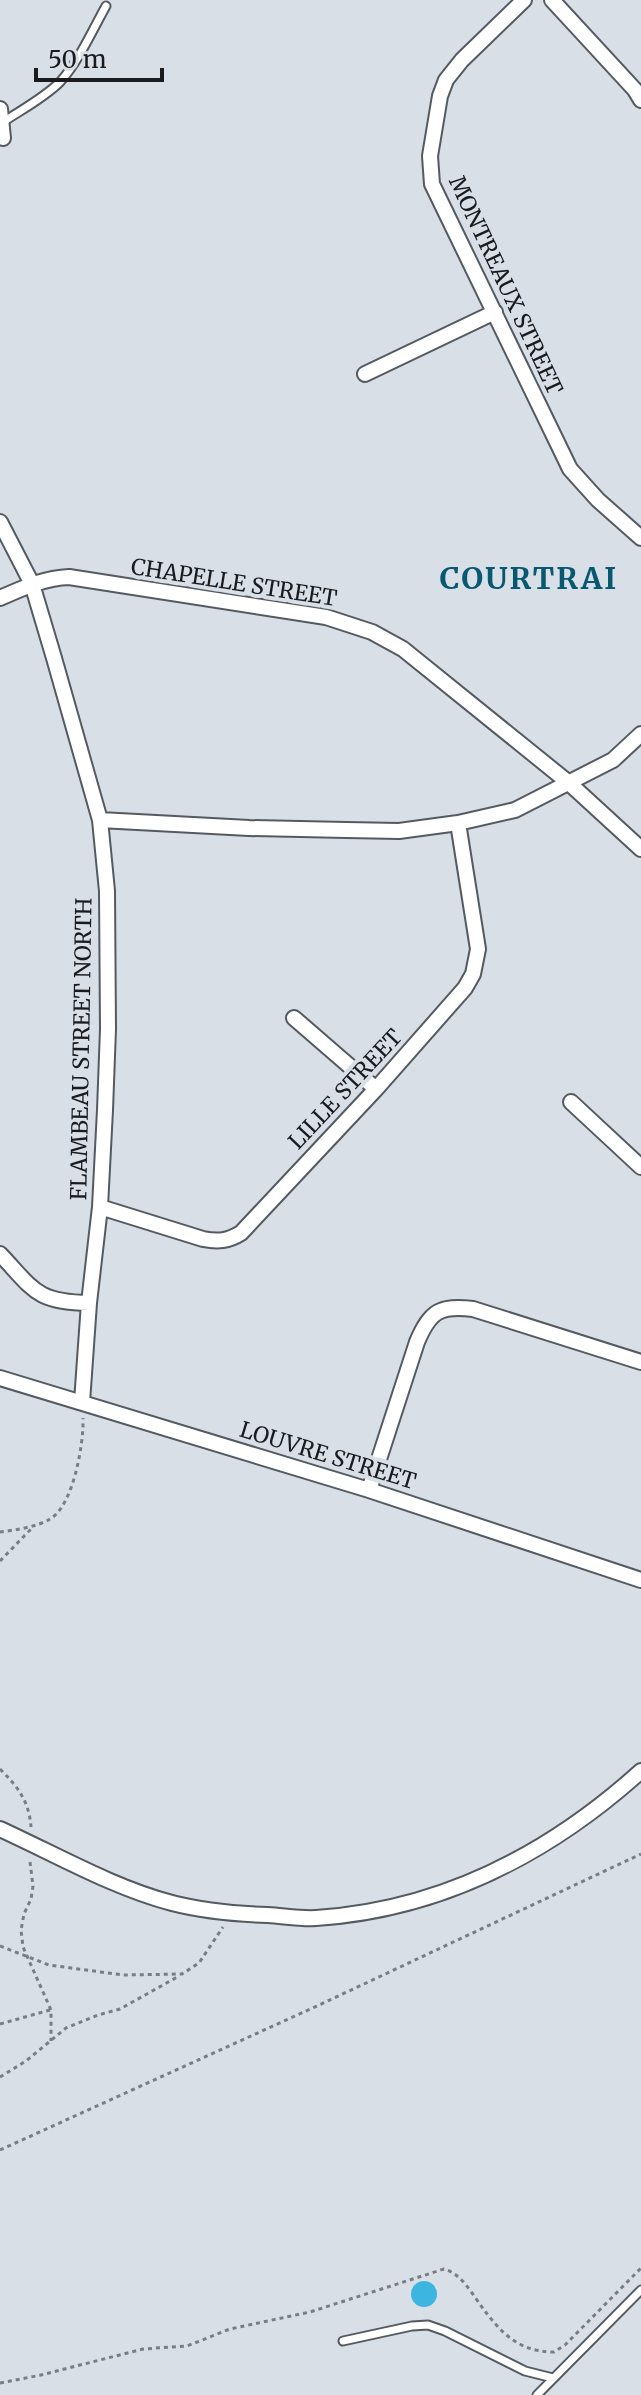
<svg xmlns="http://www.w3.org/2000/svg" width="641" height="2395" viewBox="0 0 641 2395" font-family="Merriweather,serif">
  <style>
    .water { fill: #3cb5e0 }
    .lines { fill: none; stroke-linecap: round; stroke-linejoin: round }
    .lane-casing { stroke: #555a61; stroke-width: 11 }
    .street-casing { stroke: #555a61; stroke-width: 18 }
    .path { stroke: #7a7e84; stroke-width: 3; stroke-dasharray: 4 4; stroke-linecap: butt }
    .lane { stroke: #fff; stroke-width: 7 }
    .street { stroke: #fff; stroke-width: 14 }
    .labels { text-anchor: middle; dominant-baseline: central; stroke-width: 8; stroke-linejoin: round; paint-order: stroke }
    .street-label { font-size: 22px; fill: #191b1e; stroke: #d9dfe7 }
    .district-label { font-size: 30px; font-weight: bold; letter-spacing: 2px; fill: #085871; stroke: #d9dfe7 }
  </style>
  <rect width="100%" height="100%" fill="#d9dfe7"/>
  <path class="water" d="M411 2294a13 13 0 1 1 26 0a13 13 0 1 1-26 0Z"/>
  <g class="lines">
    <g class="lane-casing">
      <path id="lane" d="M3 122C21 110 44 98 60 82 79 61 92 31 106 6
        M343 2341 412 2326 428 2325 445 2331 525 2371 553 2378
        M537 2395 641 2290"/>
    </g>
    <g class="street-casing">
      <path id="street" d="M524 0 462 60 446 80 440 96 430 156 432 184 570 469 598 500 641 538
        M552 0 635 90 641 100
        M0 109 3 138
        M365 374 495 312
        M0 522 32 584 54 658 100 820 107 891 108 1029 105 1110 100 1207 89 1303 82 1402
        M0 598C23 588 44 578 69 577L326 617 372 632 403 649 569 783 641 849
        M100 820 249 828 346 830 399 831 458 823 515 810 613 760 641 734
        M294 1018 376 1089
        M571 1102 641 1167
        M100 1207 203 1239C218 1242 228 1241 241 1233L376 1089 465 988 473 974 478 949 458 823
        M0 1254C34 1290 36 1302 89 1303
        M0 1378 369 1490 641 1580
        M369 1490 417 1342C430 1311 440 1305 473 1309L641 1362
        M0 1829C55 1854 114 1888 172 1903 203 1911 236 1914 268 1915 284 1916 301 1919 316 1918 441 1910 550 1853 641 1771"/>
    </g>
    <path class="path" d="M0 1532C15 1530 37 1527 50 1519 73 1506 84 1444 83 1418
      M0 1561 33 1527
      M0 1769C18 1787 29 1801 31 1827
      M30 1862 33 1886 31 1899 24 1914 21 1930 23 1947 51 2010V2041
      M0 1946 49 1965 123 1975 182 1974 199 1963 223 1927
      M0 2024 50 2010
      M0 2077 26 2061 66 2028 98 2015 120 2009 179 1976
      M0 2150 317 2006 641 1854
      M0 2383 41 2375 143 2349 187 2346 230 2329 310 2312 444 2269C457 2273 464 2282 472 2293 494 2324 512 2352 554 2352L565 2345 641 2268"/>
    <use href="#lane" class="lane"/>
    <use href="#street" class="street"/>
  </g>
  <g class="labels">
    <g class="street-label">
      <text transform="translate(506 285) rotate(65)">MONTREAUX STREET</text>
      <text transform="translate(234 582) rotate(9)">CHAPELLE STREET</text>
      <text transform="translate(81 1049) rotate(-89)">FLAMBEAU STREET NORTH</text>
      <text transform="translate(345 1089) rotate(-47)">LILLE STREET</text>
      <text transform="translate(328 1455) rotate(17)">LOUVRE STREET</text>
    </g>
    <g class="district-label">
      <text x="529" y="578">COURTRAI</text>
    </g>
  </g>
  <path d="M36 68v12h126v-12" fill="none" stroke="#191b1e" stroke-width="4"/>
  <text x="48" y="68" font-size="24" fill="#191b1e" stroke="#d9dfe7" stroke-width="6" paint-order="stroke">50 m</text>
</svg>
